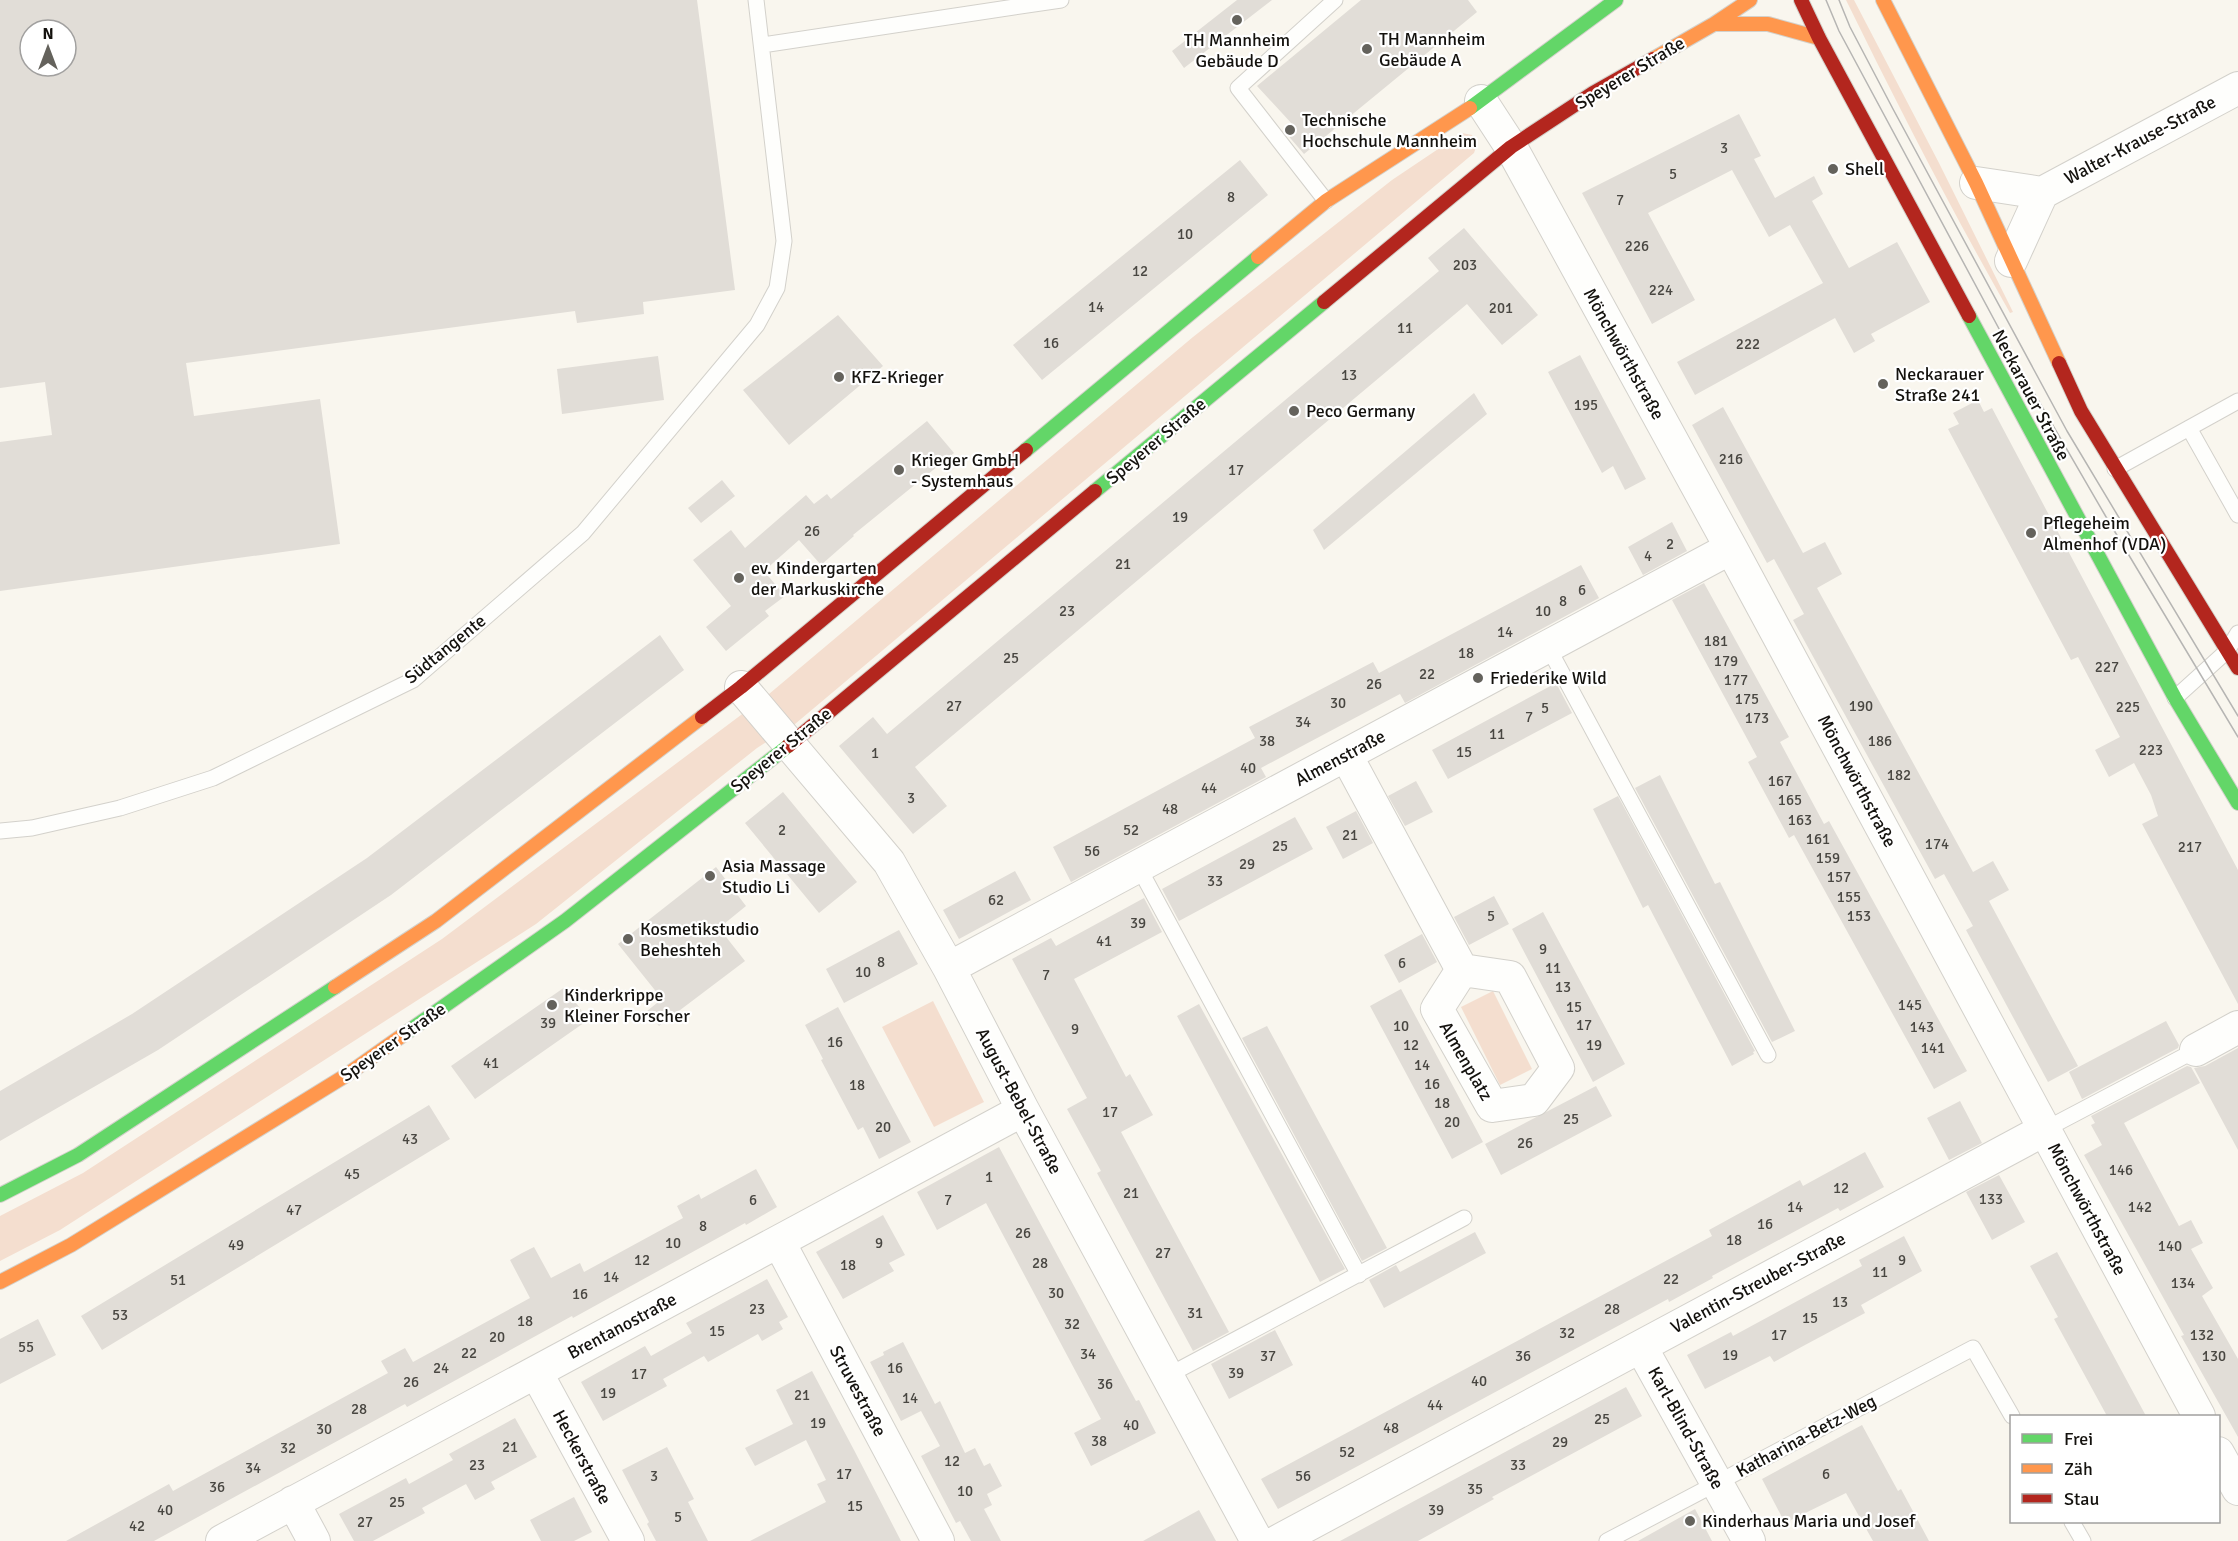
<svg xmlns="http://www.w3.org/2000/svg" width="2238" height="1541" viewBox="0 0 2238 1541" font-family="Signika,sans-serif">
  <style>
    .green { fill: #f4decf }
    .building { fill: #e1ddd7; fill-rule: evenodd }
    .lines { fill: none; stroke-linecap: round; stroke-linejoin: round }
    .lane-casing { stroke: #d3d1cb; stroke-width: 17 }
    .street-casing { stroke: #d3d1cb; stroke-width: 34 }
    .fast-casing { stroke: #d3d1cb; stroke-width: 16 }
    .slow-casing { stroke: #d3d1cb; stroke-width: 16 }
    .jam-casing { stroke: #d3d1cb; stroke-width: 16 }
    .lane { stroke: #fefefc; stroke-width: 15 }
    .street { stroke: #fefefc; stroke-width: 32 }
    .fast { stroke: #63d668; stroke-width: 14 }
    .slow { stroke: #ff974d; stroke-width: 14 }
    .jam { stroke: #b3261e; stroke-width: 14 }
    .tram { stroke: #b6b5b3; stroke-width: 1.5 }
    .poi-dot { fill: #64625c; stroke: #fff; stroke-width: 2 }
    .labels { text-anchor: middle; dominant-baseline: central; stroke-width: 4.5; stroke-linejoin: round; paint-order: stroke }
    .number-label { font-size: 15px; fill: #484641 }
    .poi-label { font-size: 18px; fill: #14120e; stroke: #fff; text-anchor: start }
    .street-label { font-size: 18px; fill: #14120e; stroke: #fff }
  </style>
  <rect width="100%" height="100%" fill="#f9f6ee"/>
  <path class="green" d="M1846 0H1854L1939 163 2013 312 2010 313C1952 211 1898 106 1846 0Z
    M1462 133 1472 135 1477 144 1474 153 795 724 757 748 536 924 60 1230 0 1261V1216L83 1173 442 939 769 694 1193 337 1392 180Z
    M1493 991 1532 1069 1500 1085 1461 1007Z
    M933 1001 984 1102 934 1127 882 1027Z"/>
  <path class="building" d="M0 0H697L735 290 643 302 644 314 577 323 575 311 186 363 194 416 320 399 340 544 0 591V442L52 435 45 382 0 388ZM30 30H66V66H30Z
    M1237 0H1272L1184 68 1172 51Z
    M1361 0H1468L1477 12 1304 154 1285 132 1293 125 1257 86Z
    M1739 114 1761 156 1754 159 1775 198 1814 176 1823 194 1812 201 1849 268 1897 242 1930 302 1871 334 1875 341 1854 353 1835 318 1695 395 1677 362 1823 283 1790 225 1769 237 1732 170 1648 213 1695 300 1652 324 1582 193Z
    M1240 160 1268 195 1042 380 1013 345Z
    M1464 228 1538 315 1502 345 1467 304 915 767 947 806 913 834 839 746 873 717 887 734 1439 271 1428 258Z
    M838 315 883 366 789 445 743 390Z
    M1580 355 1646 479 1625 490 1613 466 1602 473 1548 372Z
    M658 356 664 400 562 414 557 369Z
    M1474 393 1487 414 1324 550 1313 530Z
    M1978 400 1984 412 1992 408 2238 870V1004L2142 824 2158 816 2151 795 2134 763 2109 777 2095 750 2120 737 2078 657 2071 660 1948 429 1959 424 1953 413Z
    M1723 407 1803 553 1825 542 1842 574 1817 588 1973 872 1993 861 2009 890 1989 901 2078 1066 2048 1082 1966 930 1973 926 1944 874 1935 879 1793 620 1804 614 1774 559 1767 563 1692 425Z
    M927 421 954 453 853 535 854 536 821 565 799 540 764 571 785 596 765 611 769 616 726 651 706 627 731 606 693 560 731 530 745 548 806 495 814 504 827 494 831 499Z
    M722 480 735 496 701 523 688 508Z
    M1672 522 1687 551 1643 575 1628 547Z
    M1581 565 1599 598 1405 703 1400 694 1304 745 1261 768 1266 777 1071 882 1053 847 1255 738 1249 727 1373 662 1379 673Z
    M1704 583 1789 737 1780 742 1824 824 1829 821 1967 1071 1934 1089 1794 835 1789 838 1748 762 1757 757 1672 600Z
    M660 635 684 670 391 895 158 1050 0 1141V1091L132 1014 367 858Z
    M1556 683 1572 713 1448 779 1432 750Z
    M1660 775 1715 884 1720 882 1795 1031 1772 1042 1635 788Z
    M1416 781 1433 812 1405 826 1388 796Z
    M783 792 857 882 819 913 745 823Z
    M1618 796 1755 1051 1753 1052 1754 1054 1732 1066 1648 905 1643 908 1593 809Z
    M1356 811 1373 843 1343 859 1326 827Z
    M1295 817 1313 849 1179 921 1162 889Z
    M716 867 746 906 719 928 745 961 659 1026 647 1011 662 999 618 944Z
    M1015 871 1031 900 959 939 943 910Z
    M1494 896 1509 924 1469 945 1454 917Z
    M1144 898 1162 932 1074 979 1126 1077 1130 1074 1153 1115 1121 1132 1229 1332 1193 1351 1097 1173 1101 1171 1067 1109 1087 1098 1012 959 1051 938 1056 946Z
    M1543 912 1625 1064 1593 1082 1512 929Z
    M899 930 918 964 844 1003 826 969Z
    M1422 934 1437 962 1399 983 1384 955Z
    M565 987 588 1020 475 1099 451 1066Z
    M1401 989 1483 1142 1452 1159 1370 1006Z
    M1199 1004 1345 1269 1320 1282 1177 1016Z
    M838 1007 911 1142 879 1159 863 1127 858 1130 821 1060 823 1059 805 1025Z
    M2166 1021 2179 1045 2178 1048 2082 1099 2069 1072Z
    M1267 1026 1387 1248 1362 1261 1242 1038Z
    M2238 1048V1150L2194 1068 2205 1066Z
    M2187 1066 2191 1067 2200 1083 2124 1123 2179 1226 2191 1220 2203 1243 2191 1249 2213 1288 2202 1296 2238 1359V1437L2181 1336 2184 1335 2084 1155 2102 1145 2091 1125 2095 1123 2091 1116Z
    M1596 1086 1612 1116 1501 1175 1485 1144Z
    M1960 1101 1982 1143 1949 1160 1927 1118Z
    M429 1105 450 1139 102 1350 81 1316Z
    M999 1147 1136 1401 1139 1400 1156 1433 1091 1466 1074 1433 1101 1419 986 1203 937 1230 917 1192Z
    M1865 1152 1884 1187 1840 1211 1838 1208 1712 1276 1713 1278 1669 1302 1668 1299 1278 1509 1261 1479 1712 1236 1709 1230 1800 1180 1803 1186Z
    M756 1169 777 1207 746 1225 745 1223 573 1318 572 1316 407 1407 405 1404 154 1541H66L169 1484 173 1491 388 1373 381 1361 405 1348 413 1362 530 1298 510 1260 522 1253 534 1247 551 1278 580 1263 584 1272 683 1218 677 1206 699 1194 701 1199Z
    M1999 1175 2025 1222 1992 1240 1966 1192Z
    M883 1215 905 1255 889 1263 894 1271 843 1299 816 1252Z
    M1475 1232 1486 1253 1384 1308 1369 1280 1396 1265 1400 1272Z
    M1904 1236 1922 1271 1861 1305 1865 1313 1805 1345 1774 1362 1770 1356 1705 1389 1687 1355 1731 1332 1733 1336 1862 1266 1859 1260Z
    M2057 1252 2085 1303 2146 1416H2107L2054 1319 2058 1317 2030 1266Z
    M767 1279 788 1317 779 1322 783 1329 762 1341 758 1334 708 1362 704 1356 663 1379 667 1386 603 1421 581 1382 645 1346 651 1356 692 1333 686 1323Z
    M38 1319 56 1355 0 1384V1339Z
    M1275 1330 1293 1365 1229 1399 1211 1364Z
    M903 1342 935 1404 940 1401 965 1453 975 1448 984 1466 990 1463 1002 1486 987 1494 992 1505 984 1509 1001 1541H971L960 1521 956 1523 921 1456 940 1446 921 1411 901 1421 870 1362 884 1355 883 1352Z
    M812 1371 854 1450 901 1541H750L826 1502 817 1484 826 1480 806 1440 755 1466 745 1448 793 1424 776 1390Z
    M1626 1387 1642 1416 1492 1497 1494 1499 1418 1541H1340Z
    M515 1418 537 1457 491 1482 495 1489 475 1500 466 1484 422 1508 425 1513 373 1541H354L339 1514 406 1478 409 1484 453 1460 449 1454Z
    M1862 1425 1898 1491 1901 1489 1929 1541H1873L1846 1493 1785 1523 1762 1479Z
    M667 1447 694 1499 688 1502 708 1541H656L647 1524 649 1522 622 1470Z
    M574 1497 592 1532 574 1541H541L530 1520Z
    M1695 1509 1712 1541H1638Z
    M1199 1510 1216 1541H1143Z"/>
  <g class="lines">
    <g class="lane-casing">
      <path id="lane" d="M762 45 1061 0
        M1326 201 1238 88 1335 0
        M2189 428 2238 515
        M2115 469 2238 401
        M1548 647 1768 1055
        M2175 698 2227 651 2238 633
        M0 831 32 828 120 808 213 778 413 680 583 533 757 325 777 288 784 241 756 0
        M1138 866 1359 1275
        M2044 1130 2196 1050
        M1167 1376 1464 1218
        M2072 1522 2083 1541
        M1607 1541 1973 1348 2012 1416"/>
    </g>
    <g class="street-casing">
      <path id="street" d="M1481 101 1511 147 1731 548 2199 1416
        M1976 183 2042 193 2238 88
        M2011 261 2042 193
        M741 687 889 862 949 968 1023 1110 1257 1541
        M1346 755 1462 970
        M949 968 1731 548
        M1462 970 1510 977 1558 1068 1534 1100 1492 1106 1437 1009Z
        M2196 1050 2238 1027
        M779 1242 938 1541
        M1641 1347 1749 1541
        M536 1372 628 1541
        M2218 1453 2238 1489
        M293 1502 314 1541
        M222 1541 1023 1110
        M1278 1541 2044 1130"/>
    </g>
    <g class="fast-casing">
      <path id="fast" d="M1470 108 1616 0
        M1969 316 2175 698 2238 803
        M1026 450 1258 257
        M1095 491 1324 302
        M403 1035 565 921 788 746
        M0 1195 78 1155 335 987"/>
    </g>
    <g class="slow-casing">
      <path id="slow" d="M1883 0 1976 183 2059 363
        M1714 24H1768L1819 38
        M1653 59 1714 24 1750 0
        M1258 257 1326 201 1470 108
        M335 987 436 921 702 717
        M0 1282 71 1245 345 1076 403 1035"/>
    </g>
    <g class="jam-casing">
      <path id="jam" d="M1801 0 1819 38 1969 316
        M1324 302 1511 147 1593 93 1653 59
        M2059 363 2081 411 2238 668
        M702 717 741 687 1026 450
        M788 746 1095 491"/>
    </g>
    <use href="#lane" class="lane"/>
    <use href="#street" class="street"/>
    <use href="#fast" class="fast"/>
    <use href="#slow" class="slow"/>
    <use href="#jam" class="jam"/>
    <path class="tram" d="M1826 0 1839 31 2026 379 2109 522 2238 737
      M1839 0 1850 27 1893 109 2067 431 2238 716"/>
  </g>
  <g class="poi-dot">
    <circle cx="1237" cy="20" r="6"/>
    <circle cx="1367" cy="49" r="6"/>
    <circle cx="1290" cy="130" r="6"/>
    <circle cx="1833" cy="169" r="6"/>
    <circle cx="839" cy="377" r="6"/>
    <circle cx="1883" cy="384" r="6"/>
    <circle cx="1294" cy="411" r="6"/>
    <circle cx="899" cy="470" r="6"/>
    <circle cx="2031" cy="533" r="6"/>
    <circle cx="739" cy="578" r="6"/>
    <circle cx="1478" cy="678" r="6"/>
    <circle cx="710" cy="876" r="6"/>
    <circle cx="628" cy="939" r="6"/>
    <circle cx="552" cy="1005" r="6"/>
    <circle cx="1690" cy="1521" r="6"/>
  </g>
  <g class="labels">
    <g class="number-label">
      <text x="1724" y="148">3</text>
      <text x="1673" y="174">5</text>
      <text x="1231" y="197">8</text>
      <text x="1620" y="200">7</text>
      <text x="1185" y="234">10</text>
      <text x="1637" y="246">226</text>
      <text x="1465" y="265">203</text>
      <text x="1140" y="271">12</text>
      <text x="1661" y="290">224</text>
      <text x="1096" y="307">14</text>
      <text x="1501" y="308">201</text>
      <text x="1405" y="328">11</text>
      <text x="1051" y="343">16</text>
      <text x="1748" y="344">222</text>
      <text x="1349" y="375">13</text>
      <text x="1586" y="405">195</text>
      <text x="1731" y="459">216</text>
      <text x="1236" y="470">17</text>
      <text x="1180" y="517">19</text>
      <text x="812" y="531">26</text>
      <text x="1670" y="544">2</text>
      <text x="1648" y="556">4</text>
      <text x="1123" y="564">21</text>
      <text x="1582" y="590">6</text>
      <text x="1563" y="601">8</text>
      <text x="1067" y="611">23</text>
      <text x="1543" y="611">10</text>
      <text x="1505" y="632">14</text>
      <text x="1716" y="641">181</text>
      <text x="1466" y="653">18</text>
      <text x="1011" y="658">25</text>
      <text x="1726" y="661">179</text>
      <text x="2107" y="667">227</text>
      <text x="1427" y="674">22</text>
      <text x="1736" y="680">177</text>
      <text x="1374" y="684">26</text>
      <text x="1747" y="699">175</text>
      <text x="1338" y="703">30</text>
      <text x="954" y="706">27</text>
      <text x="1861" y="706">190</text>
      <text x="2128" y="707">225</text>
      <text x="1545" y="708">5</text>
      <text x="1529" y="717">7</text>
      <text x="1757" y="718">173</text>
      <text x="1303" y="722">34</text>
      <text x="1497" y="734">11</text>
      <text x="1267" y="741">38</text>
      <text x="1880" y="741">186</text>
      <text x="2151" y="750">223</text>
      <text x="1464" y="752">15</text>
      <text x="875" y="753">1</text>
      <text x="1248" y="768">40</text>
      <text x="1899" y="775">182</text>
      <text x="1780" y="781">167</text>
      <text x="1209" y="788">44</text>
      <text x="911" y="798">3</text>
      <text x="1790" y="800">165</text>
      <text x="1170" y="809">48</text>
      <text x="1800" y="820">163</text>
      <text x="782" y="830">2</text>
      <text x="1131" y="830">52</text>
      <text x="1350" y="835">21</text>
      <text x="1818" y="839">161</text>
      <text x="1937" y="844">174</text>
      <text x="1280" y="846">25</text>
      <text x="2190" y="847">217</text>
      <text x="1092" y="851">56</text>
      <text x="1828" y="858">159</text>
      <text x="1247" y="864">29</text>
      <text x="1839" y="877">157</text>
      <text x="1215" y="881">33</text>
      <text x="1849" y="897">155</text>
      <text x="996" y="900">62</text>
      <text x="1491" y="916">5</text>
      <text x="1859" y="916">153</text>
      <text x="1138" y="923">39</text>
      <text x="1104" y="941">41</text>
      <text x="1543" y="949">9</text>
      <text x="881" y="962">8</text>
      <text x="1402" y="963">6</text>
      <text x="1553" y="968">11</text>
      <text x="863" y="972">10</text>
      <text x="1046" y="975">7</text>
      <text x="1563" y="987">13</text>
      <text x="1910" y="1005">145</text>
      <text x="1574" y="1007">15</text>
      <text x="548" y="1023">39</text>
      <text x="1584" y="1025">17</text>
      <text x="1401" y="1026">10</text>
      <text x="1922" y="1027">143</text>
      <text x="1075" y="1029">9</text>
      <text x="835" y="1042">16</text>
      <text x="1411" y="1045">12</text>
      <text x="1594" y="1045">19</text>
      <text x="1933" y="1048">141</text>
      <text x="491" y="1063">41</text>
      <text x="1422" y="1065">14</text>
      <text x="1432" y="1084">16</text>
      <text x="857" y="1085">18</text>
      <text x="1442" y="1103">18</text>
      <text x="1110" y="1112">17</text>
      <text x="1571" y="1119">25</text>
      <text x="1452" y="1122">20</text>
      <text x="883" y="1127">20</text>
      <text x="410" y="1139">43</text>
      <text x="1525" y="1143">26</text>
      <text x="2121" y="1170">146</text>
      <text x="352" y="1174">45</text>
      <text x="989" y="1177">1</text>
      <text x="1841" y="1188">12</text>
      <text x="1131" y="1193">21</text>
      <text x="1991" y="1199">133</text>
      <text x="753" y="1200">6</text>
      <text x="948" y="1200">7</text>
      <text x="1795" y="1207">14</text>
      <text x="2140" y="1207">142</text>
      <text x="294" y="1210">47</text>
      <text x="1765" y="1224">16</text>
      <text x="703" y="1226">8</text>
      <text x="1023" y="1233">26</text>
      <text x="1734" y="1240">18</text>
      <text x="673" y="1243">10</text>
      <text x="879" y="1243">9</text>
      <text x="236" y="1245">49</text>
      <text x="2170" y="1246">140</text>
      <text x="1163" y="1253">27</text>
      <text x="642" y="1260">12</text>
      <text x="1902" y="1260">9</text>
      <text x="1040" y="1263">28</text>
      <text x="848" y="1265">18</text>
      <text x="1880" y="1272">11</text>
      <text x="611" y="1277">14</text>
      <text x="1671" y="1279">22</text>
      <text x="178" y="1280">51</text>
      <text x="2183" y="1283">134</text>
      <text x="1056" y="1293">30</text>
      <text x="580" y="1294">16</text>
      <text x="1840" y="1302">13</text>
      <text x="757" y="1309">23</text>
      <text x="1612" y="1309">28</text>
      <text x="1195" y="1313">31</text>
      <text x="120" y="1315">53</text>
      <text x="1810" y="1318">15</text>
      <text x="525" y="1321">18</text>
      <text x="1072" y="1324">32</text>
      <text x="717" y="1331">15</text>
      <text x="1567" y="1333">32</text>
      <text x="1779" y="1335">17</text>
      <text x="2202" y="1335">132</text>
      <text x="497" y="1337">20</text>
      <text x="26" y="1347">55</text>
      <text x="469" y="1353">22</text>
      <text x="1088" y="1354">34</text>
      <text x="1730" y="1355">19</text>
      <text x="1268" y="1356">37</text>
      <text x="1523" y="1356">36</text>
      <text x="2214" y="1356">130</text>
      <text x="441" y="1368">24</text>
      <text x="895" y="1368">16</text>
      <text x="1236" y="1373">39</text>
      <text x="639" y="1374">17</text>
      <text x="1479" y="1381">40</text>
      <text x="411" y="1382">26</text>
      <text x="1105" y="1384">36</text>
      <text x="608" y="1393">19</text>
      <text x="802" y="1395">21</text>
      <text x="910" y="1398">14</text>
      <text x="1435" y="1405">44</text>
      <text x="359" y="1409">28</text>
      <text x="1602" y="1419">25</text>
      <text x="818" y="1423">19</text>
      <text x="1131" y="1425">40</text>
      <text x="1391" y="1428">48</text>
      <text x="324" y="1429">30</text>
      <text x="1099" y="1441">38</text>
      <text x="1560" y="1442">29</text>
      <text x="510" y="1447">21</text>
      <text x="288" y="1448">32</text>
      <text x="1347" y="1452">52</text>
      <text x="952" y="1461">12</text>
      <text x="477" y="1465">23</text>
      <text x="1518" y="1465">33</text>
      <text x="253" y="1468">34</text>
      <text x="844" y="1474">17</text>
      <text x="1826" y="1474">6</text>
      <text x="654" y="1476">3</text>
      <text x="1303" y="1476">56</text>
      <text x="217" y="1487">36</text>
      <text x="1475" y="1489">35</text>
      <text x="965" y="1491">10</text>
      <text x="397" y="1502">25</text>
      <text x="855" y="1506">15</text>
      <text x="165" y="1510">40</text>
      <text x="1436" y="1510">39</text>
      <text x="678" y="1517">5</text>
      <text x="365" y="1522">27</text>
      <text x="137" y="1526">42</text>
    </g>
    <g class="poi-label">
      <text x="1379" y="39">TH Mannheim<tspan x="1379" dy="21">Gebäude A</tspan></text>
      <text x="1237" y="40" text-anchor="middle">TH Mannheim<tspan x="1237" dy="21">Gebäude D</tspan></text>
      <text x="1302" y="120">Technische<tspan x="1302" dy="21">Hochschule Mannheim</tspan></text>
      <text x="1845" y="169">Shell</text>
      <text x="1895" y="374">Neckarauer<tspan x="1895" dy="21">Straße 241</tspan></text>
      <text x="851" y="377">KFZ-Krieger</text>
      <text x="1306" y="411">Peco Germany</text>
      <text x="911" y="460">Krieger GmbH<tspan x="911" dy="21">- Systemhaus</tspan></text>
      <text x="2043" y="523">Pflegeheim<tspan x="2043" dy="21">Almenhof (VDA)</tspan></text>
      <text x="751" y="568">ev. Kindergarten<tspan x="751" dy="21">der Markuskirche</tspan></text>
      <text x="1490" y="678">Friederike Wild</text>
      <text x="722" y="866">Asia Massage<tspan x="722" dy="21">Studio Li</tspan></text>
      <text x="640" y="929">Kosmetikstudio<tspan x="640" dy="21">Beheshteh</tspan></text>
      <text x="564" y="995">Kinderkrippe<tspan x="564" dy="21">Kleiner Forscher</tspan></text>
      <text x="1702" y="1521">Kinderhaus Maria und Josef</text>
    </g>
    <g class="street-label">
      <text transform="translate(1630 73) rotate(-31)">Speyerer Straße</text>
      <text transform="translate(2140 140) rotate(-28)">Walter-Krause-Straße</text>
      <text transform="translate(1624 354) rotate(61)">Mönchwörthstraße</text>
      <text transform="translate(2031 395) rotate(62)">Neckarauer Straße</text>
      <text transform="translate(1156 441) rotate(-40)">Speyerer Straße</text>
      <text transform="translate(445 649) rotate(-39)">Südtangente</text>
      <text transform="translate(781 750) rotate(-39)">Speyerer Straße</text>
      <text transform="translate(1340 758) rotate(-28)">Almenstraße</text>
      <text transform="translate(1857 781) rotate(62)">Mönchwörthstraße</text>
      <text transform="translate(393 1042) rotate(-35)">Speyerer Straße</text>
      <text transform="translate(1466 1061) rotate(60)">Almenplatz</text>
      <text transform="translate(1019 1101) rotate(62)">August-Bebel-Straße</text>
      <text transform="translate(2087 1209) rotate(62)">Mönchwörthstraße</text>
      <text transform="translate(1758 1283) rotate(-28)">Valentin-Streuber-Straße</text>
      <text transform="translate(622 1326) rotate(-28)">Brentanostraße</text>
      <text transform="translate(858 1391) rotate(62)">Struvestraße</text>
      <text transform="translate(1686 1428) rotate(61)">Karl-Blind-Straße</text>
      <text transform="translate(1806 1436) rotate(-28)">Katharina-Betz-Weg</text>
      <text transform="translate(582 1457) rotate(62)">Heckerstraße</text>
    </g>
  </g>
  <rect x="2010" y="1415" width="210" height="108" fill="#ffffff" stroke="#a1a09f" stroke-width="1.5"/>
  <rect x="2022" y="1434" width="30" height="9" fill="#63d668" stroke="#a1a09f" stroke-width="1.5"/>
  <text x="2064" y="1445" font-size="18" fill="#14120e">Frei</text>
  <rect x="2022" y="1464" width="30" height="9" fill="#ff974d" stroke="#a1a09f" stroke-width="1.5"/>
  <text x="2064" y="1475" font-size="18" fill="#14120e">Zäh</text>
  <rect x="2022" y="1494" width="30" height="9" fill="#b3261e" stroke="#a1a09f" stroke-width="1.5"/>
  <text x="2064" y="1505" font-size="18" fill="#14120e">Stau</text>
  <g transform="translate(48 48)"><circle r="28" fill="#ffffff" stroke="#a1a09f" stroke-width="1.5"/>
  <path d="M0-4.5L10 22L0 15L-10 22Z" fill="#64625c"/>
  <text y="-9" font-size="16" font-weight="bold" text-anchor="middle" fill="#14120e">N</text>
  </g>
</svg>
